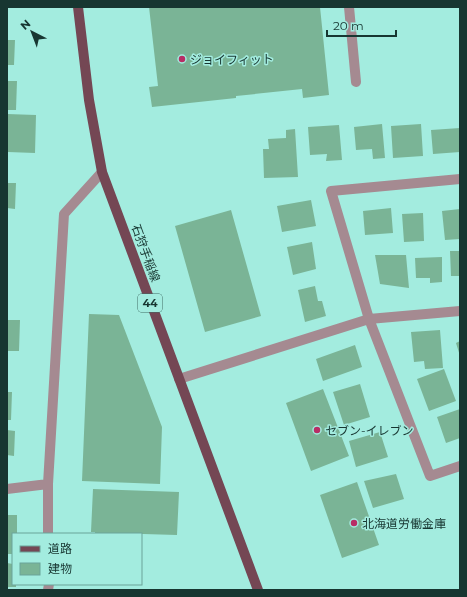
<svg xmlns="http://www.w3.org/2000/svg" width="467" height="597" viewBox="0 0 467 597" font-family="Montserrat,'Noto Sans JP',sans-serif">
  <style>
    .building { fill: #7ab496 }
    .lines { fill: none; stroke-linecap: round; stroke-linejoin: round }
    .street { stroke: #a58a91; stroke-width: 10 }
    .primary { stroke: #744754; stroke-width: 10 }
    .poi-dot { fill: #b82d65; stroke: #a3ecdf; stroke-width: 1.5 }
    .labels { text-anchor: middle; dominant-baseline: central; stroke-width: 3; stroke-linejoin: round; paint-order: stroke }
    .shield { fill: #a3ecdf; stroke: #416d65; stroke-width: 1 }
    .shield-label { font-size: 11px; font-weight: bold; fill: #173631 }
    .poi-label { font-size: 12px; fill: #173631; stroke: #a3ecdf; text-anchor: start }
    .street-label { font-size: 12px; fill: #173631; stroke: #a3ecdf }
  </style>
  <rect width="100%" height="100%" fill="#a3ecdf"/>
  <path class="building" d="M149 7H320L329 95 303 98 302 89 236 96V98L152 107 149 87 158 86Z
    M7 40H15L14 65H7Z
    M7 81H17L16 110H7Z
    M7 114 36 115 35 153 8 152Z
    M382 124 385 158 373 159 372 149 356 150 354 127Z
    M421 124 423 156 393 158 391 126Z
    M339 125 342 160 326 161 327 154 310 155 308 127Z
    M460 128V152L433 154 431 130Z
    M295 129 298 177 264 178 263 149H269L268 139 286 138V130Z
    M7 183H16L15 209 7 208Z
    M311 200 316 226 282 232 277 206Z
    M391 208 393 233 365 235 363 211Z
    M460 209V239L445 240 442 211Z
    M231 210 261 316 205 332 175 226Z
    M423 213 424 241 404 242 402 214Z
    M312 242 316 269 293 275 287 247Z
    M450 251H460V276H451Z
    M375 255H406L409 288 380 284Z
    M442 257V282L430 283V278H416L415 258Z
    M315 286 318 301H322L326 316 305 322 298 290Z
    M89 314 119 315 162 427 160 484 82 481Z
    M7 320H20L19 351H7Z
    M440 330 443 368 425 369 424 361 414 362 411 332Z
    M460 341V356L456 343Z
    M355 345 362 367 323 381 316 359Z
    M444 369 456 401 429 411 417 379Z
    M360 384 370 417 344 425 333 392Z
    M323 389 349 456 311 471 286 403Z
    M7 392H12L11 420H7Z
    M460 409V438L446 443 437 417Z
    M7 430 15 431 14 456 7 455Z
    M380 432 388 457 356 467 349 441Z
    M396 474 404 499 373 508 364 481Z
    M357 482 379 545 342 558 320 495Z
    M93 489 179 492 177 535 110 533V534H95V532H91Z
    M7 515H17V534H13V554H7Z
    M7 563 13 564V584H16V587H7Z"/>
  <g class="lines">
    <path class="street" d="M349 7 356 82
      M460 179 331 191 369 319 430 476 460 466
      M179 379 369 319 460 311
      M7 489 48 484
      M48 534V484L64 214 102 172
      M48 590 49 584"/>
    <path class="primary" d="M78 7 89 100 102 172 258 590"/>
  </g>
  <g class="poi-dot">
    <circle cx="182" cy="59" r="4"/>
    <circle cx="317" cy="430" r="4"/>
    <circle cx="354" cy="523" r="4"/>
  </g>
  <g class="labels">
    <rect class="shield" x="138" y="294" width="24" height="18" rx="3"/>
    <g class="shield-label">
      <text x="150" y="303">44</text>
    </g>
    <g class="poi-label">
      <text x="190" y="59">ジョイフィット</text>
      <text x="325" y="430">セブン-イレブン</text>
      <text x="362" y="523">北海道労働金庫</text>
    </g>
    <g class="street-label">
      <text transform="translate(146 253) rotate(70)">石狩手稲線</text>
    </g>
  </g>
  <rect width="467" height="597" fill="none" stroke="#173631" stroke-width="16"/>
  <rect x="12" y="533" width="130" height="52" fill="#a3ecdf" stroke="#6ba399"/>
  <rect x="20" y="546" width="20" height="6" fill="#744754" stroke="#6ba399"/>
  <text x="48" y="553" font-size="12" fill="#173631">道路</text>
  <rect x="20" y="563" width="20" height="12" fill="#7ab496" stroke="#6ba399"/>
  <text x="48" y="573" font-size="12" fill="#173631">建物</text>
  <g transform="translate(32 32) rotate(318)" stroke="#a3ecdf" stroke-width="3" paint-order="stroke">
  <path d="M0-3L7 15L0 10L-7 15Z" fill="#173631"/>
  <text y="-6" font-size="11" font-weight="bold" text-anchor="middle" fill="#173631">N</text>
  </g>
  <path d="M327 30v6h69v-6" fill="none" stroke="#173631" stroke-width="2"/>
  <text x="333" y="30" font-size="12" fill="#173631" stroke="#a3ecdf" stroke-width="3" paint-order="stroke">20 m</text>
</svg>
